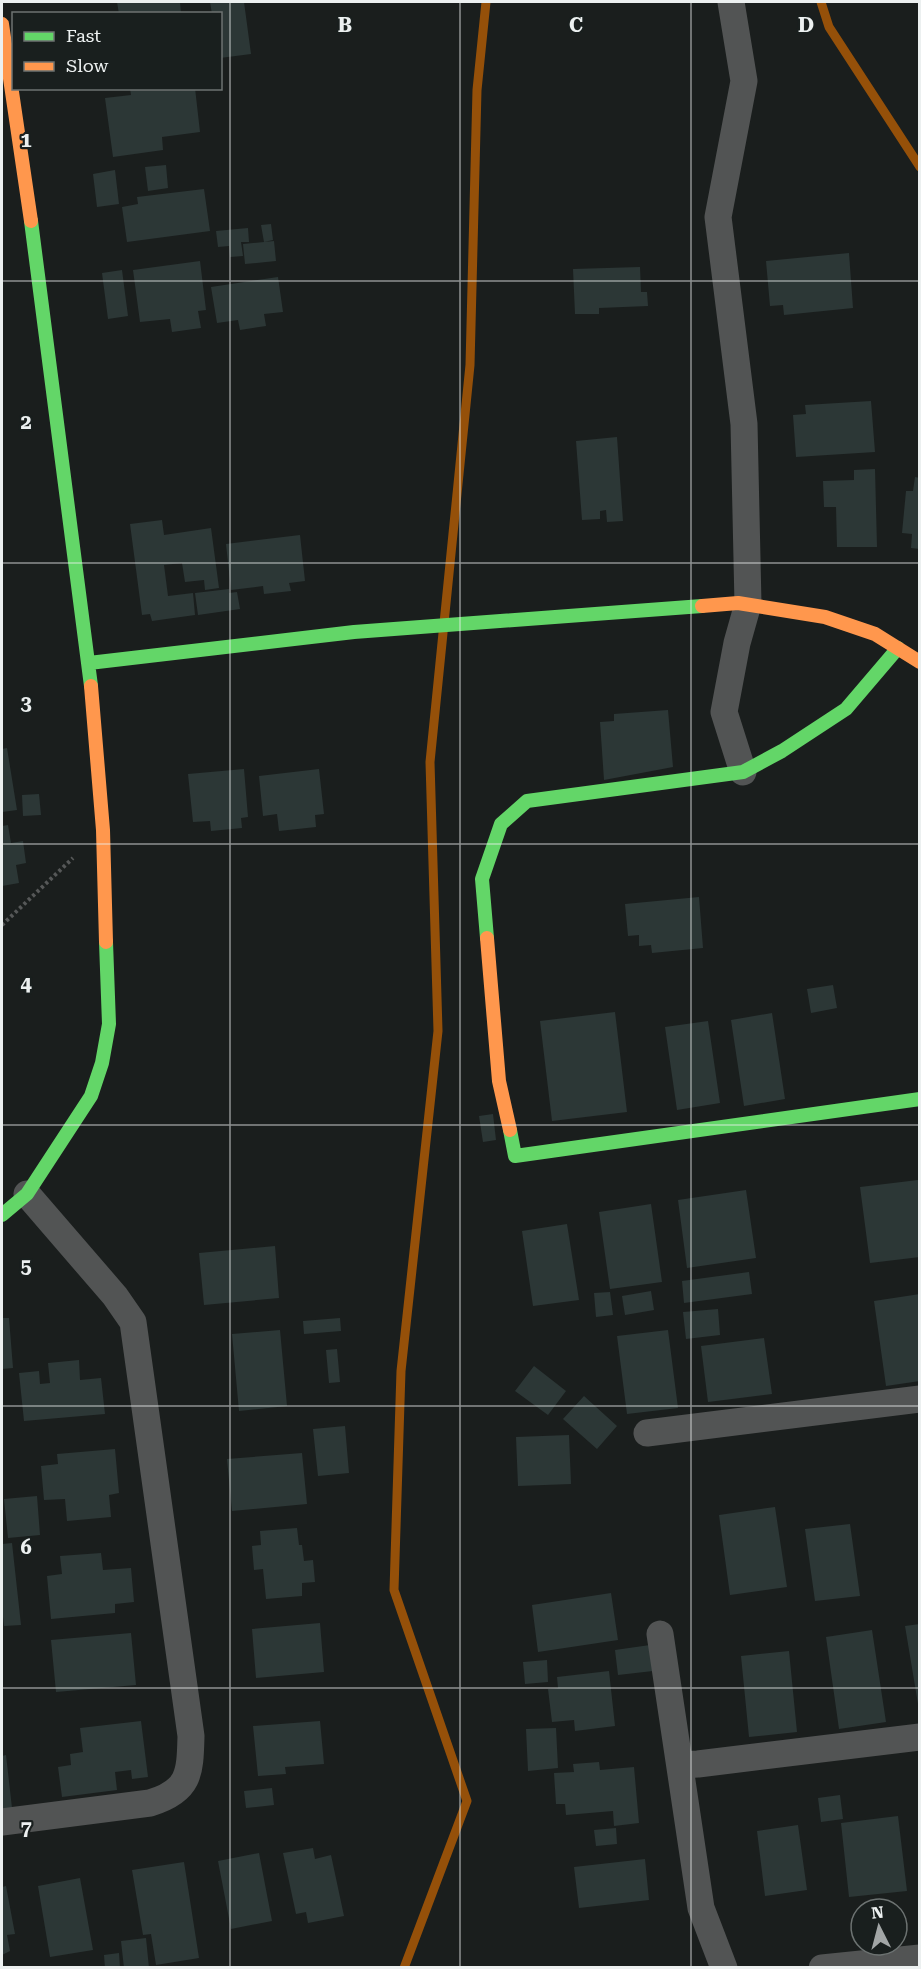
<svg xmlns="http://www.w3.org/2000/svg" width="921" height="1969" viewBox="0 0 921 1969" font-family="'Roboto Serif',serif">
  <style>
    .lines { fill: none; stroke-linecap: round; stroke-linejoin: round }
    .stream { stroke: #955009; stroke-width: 9 }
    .building { fill: #2c3736 }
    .path { stroke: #565858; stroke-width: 4; stroke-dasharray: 3 3; stroke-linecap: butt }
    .street { stroke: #525454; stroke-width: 27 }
    .fast { stroke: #63d668; stroke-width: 14 }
    .slow { stroke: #ff974d; stroke-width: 14 }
    .grid { fill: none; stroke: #ecf0f0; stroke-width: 1.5; stroke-opacity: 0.55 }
    .grid-label { font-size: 20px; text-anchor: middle; font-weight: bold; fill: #ecf0f0; stroke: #191f1e; stroke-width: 4.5; stroke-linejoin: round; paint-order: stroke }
  </style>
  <rect width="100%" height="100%" fill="#1a1e1d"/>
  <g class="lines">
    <path class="stream" d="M821 2 829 27 920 167
      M404 1968 467 1801 394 1590 401 1371 438 1031 430 762 470 365 477 90 486 2"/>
  </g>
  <path class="building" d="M117 2H180L181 14H119Z
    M210 2H244L251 54 220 58V14H212Z
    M130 88H195L200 132 162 137 163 150 113 157 105 98 131 95Z
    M166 165 168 188 148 191 145 167Z
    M115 170 119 204 97 207 93 174Z
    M204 189 210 231 127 242 122 207 138 204 137 197Z
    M271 224 273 240 264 242 261 225Z
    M248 228 249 242H241L243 256 230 257 229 246 218 247 216 231Z
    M274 241 276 261 245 264 243 244Z
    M849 253 853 308 784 315 783 305 770 306 766 261Z
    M200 261 206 310 198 311 201 328 172 332 170 319 140 322 133 270Z
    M640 267 641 292H647L648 306 599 308V314H575L573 269Z
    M122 270 128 316 108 319 102 273Z
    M278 277 283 312 264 314 266 326 240 330 238 320 217 323 211 287Z
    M871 401 875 452 796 457 793 415 806 414 805 405Z
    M617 437 623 521 607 522 606 510 600 511V519L582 520 576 441Z
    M875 469 877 547H837L836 507H824L823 481 854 480V470Z
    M915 477 920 478V549L911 548 912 534 902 533 906 491H913Z
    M162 520 164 535 211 528 219 588 205 590 204 580 185 582 182 563 164 565 168 596 193 593 195 615 152 621 150 614 142 615 130 524Z
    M300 535 305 581 289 583 291 591 264 594 263 586 231 590 226 544Z
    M229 589V593L237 592 240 609 198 615 195 593Z
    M668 710 673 767 604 780 600 722 614 721V714Z
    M7 748 17 810 2 812V749Z
    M244 769 248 817 241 818 242 828 211 831 210 821 193 822 188 774Z
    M319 769 324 814 315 815 316 827 279 831 277 814 263 816 259 776Z
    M39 794 41 815 23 816 22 795Z
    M8 825 11 843 23 841 26 863 16 865 19 883 2 886V826Z
    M699 897 703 948 652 953 651 945 639 946V935L628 936 625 904Z
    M833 985 837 1008 811 1013 807 989Z
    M615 1012 627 1112 552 1121 540 1021Z
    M772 1013 785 1099 744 1106 731 1020Z
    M708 1021 720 1103 677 1110 665 1027Z
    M493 1114 496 1140 483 1142 479 1116Z
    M918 1180 920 1257 870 1263 860 1187Z
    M746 1190 756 1258 687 1268 678 1200Z
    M651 1204 662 1282 610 1289 599 1212Z
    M567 1224 579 1300 533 1306 522 1231Z
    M275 1246 279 1298 204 1305 199 1253Z
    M749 1272 752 1294 684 1303 682 1281Z
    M651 1291 654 1310 625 1315 622 1296Z
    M610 1292 613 1315 596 1317 594 1293Z
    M920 1294V1381L886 1386 874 1301Z
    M718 1309 720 1335 686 1339 683 1312Z
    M2 1318H9L13 1368 2 1369Z
    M340 1318 341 1331 304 1334 303 1321Z
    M280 1330 287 1406 239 1411 232 1334Z
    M668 1330 678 1408 627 1414 617 1336Z
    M764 1338 772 1394 708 1402 701 1346Z
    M337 1349 340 1382 329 1383 326 1350Z
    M79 1360 80 1380 101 1378 105 1414 24 1421 19 1373 39 1371 40 1384 50 1383 48 1363Z
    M534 1366 566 1391 548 1415 515 1391Z
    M584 1396 617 1426 597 1449 563 1419Z
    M345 1426 349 1473 318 1476 313 1429Z
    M569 1435 571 1484 518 1486 516 1437Z
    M115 1449 119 1493 109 1495 111 1517 67 1521 65 1499 44 1500 41 1466 58 1464 57 1454Z
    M302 1453 307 1504 232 1511 227 1459Z
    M37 1496 40 1535 8 1538 4 1499Z
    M775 1507 787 1587 730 1595 719 1515Z
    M850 1524 860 1596 815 1601 805 1529Z
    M297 1528 299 1545H302L304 1561 313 1560 315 1582 302 1583V1596L266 1599 263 1569 254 1570 252 1546 261 1545 260 1531Z
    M12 1543 21 1625 4 1626 2 1608V1544Z
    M101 1553 103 1570 131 1568 134 1602 115 1604V1613L51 1619 47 1576 62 1574 60 1556Z
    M611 1593 618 1640 538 1652 532 1605Z
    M320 1623 324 1672 256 1678 252 1629Z
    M920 1624V1704H918L905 1626Z
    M872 1630 886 1722 839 1729 826 1637Z
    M131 1633 136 1685 56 1692 51 1640Z
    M650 1645 653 1671 618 1675 615 1650Z
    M789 1651 797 1732 749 1737 741 1656Z
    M547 1660 548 1682 525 1684 523 1662Z
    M609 1671 615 1726 575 1731 574 1720 552 1722 548 1689 558 1688 557 1677Z
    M141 1721 148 1777 132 1779 131 1770 115 1772 117 1790 62 1797 58 1767 71 1765 70 1754 83 1752 80 1728Z
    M320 1721 324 1764 285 1767 286 1774 258 1776 253 1726Z
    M556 1728 558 1768 528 1771 526 1729Z
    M6 1755 12 1808 2 1809V1756Z
    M599 1762 600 1770 634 1767 639 1823 614 1826 613 1811 566 1815 565 1804H556L554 1773 574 1772 573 1764Z
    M272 1788 274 1805 246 1808 244 1791Z
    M840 1795 843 1819 821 1822 818 1798Z
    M898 1816 907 1891 849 1897 841 1823Z
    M798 1825 807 1890 765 1896 757 1831Z
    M616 1828 617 1844 596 1846 594 1830Z
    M313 1848 315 1859 331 1855 344 1916 308 1923 306 1912 296 1914 283 1853Z
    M259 1853 272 1921 231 1929 218 1861Z
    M645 1859 649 1900 579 1908 574 1867Z
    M184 1862 199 1958 156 1965 151 1934 143 1935 132 1870Z
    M80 1878 93 1950 50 1957 38 1886Z
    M6 1886 15 1934 7 1935 10 1951 2 1955V1887Z
    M146 1938 149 1968H124L121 1941Z
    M119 1953 120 1968H105L104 1955Z"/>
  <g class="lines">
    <path class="path" d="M2 925 73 858"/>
    <path class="street" d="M731 2 744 81 718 217 744 424 748 604 737 643 724 712 743 772
      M647 1433 920 1399
      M660 1634 701 1908 724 1968
      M680 1765 698 1764 920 1737
      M2 1822 150 1803C190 1791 190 1773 191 1736L133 1322 115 1296 27 1194
      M822 1968 920 1958"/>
    <path class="fast" d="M31 221 91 686
      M89 663 354 632 702 606
      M487 938 482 879 501 824 527 801 743 772 782 751 846 709 898 648
      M510 1130 515 1156 920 1099
      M2 1215 27 1194 91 1096 102 1063 109 1024 106 942"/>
    <path class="slow" d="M2 24 31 221
      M702 606 738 603 825 617 875 634 920 662
      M91 686 103 830 106 942
      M487 938 499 1081 510 1130"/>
  </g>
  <path class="grid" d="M230 2V1968M460 2V1968M691 2V1968M2 281H920M2 563H920M2 844H920M2 1125H920M2 1406H920M2 1688H920"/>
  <g class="grid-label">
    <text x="345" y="32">B</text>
    <text x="576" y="32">C</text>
    <text x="806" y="32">D</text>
    <text x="26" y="147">1</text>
    <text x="26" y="429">2</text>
    <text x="26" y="710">3</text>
    <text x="26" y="991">4</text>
    <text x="26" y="1273">5</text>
    <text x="26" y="1554">6</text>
    <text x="26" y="1835">7</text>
  </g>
  <rect width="921" height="1969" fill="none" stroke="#ecf0f0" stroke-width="6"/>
  <rect x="12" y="12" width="210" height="78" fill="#191f1e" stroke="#6d7372" stroke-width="1.5"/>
  <rect x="24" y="32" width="30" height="9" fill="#63d668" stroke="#6d7372" stroke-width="1.5"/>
  <text x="66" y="42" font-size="18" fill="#ecf0f0">Fast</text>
  <rect x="24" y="62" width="30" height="9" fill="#ff974d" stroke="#6d7372" stroke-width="1.5"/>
  <text x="66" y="72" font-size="18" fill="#ecf0f0">Slow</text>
  <g transform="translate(879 1927) rotate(354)"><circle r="28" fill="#191f1e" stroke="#6d7372" stroke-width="1.5"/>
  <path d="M0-4.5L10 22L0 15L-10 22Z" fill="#a2a6a6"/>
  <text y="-9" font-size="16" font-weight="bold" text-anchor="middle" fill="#ecf0f0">N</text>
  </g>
</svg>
